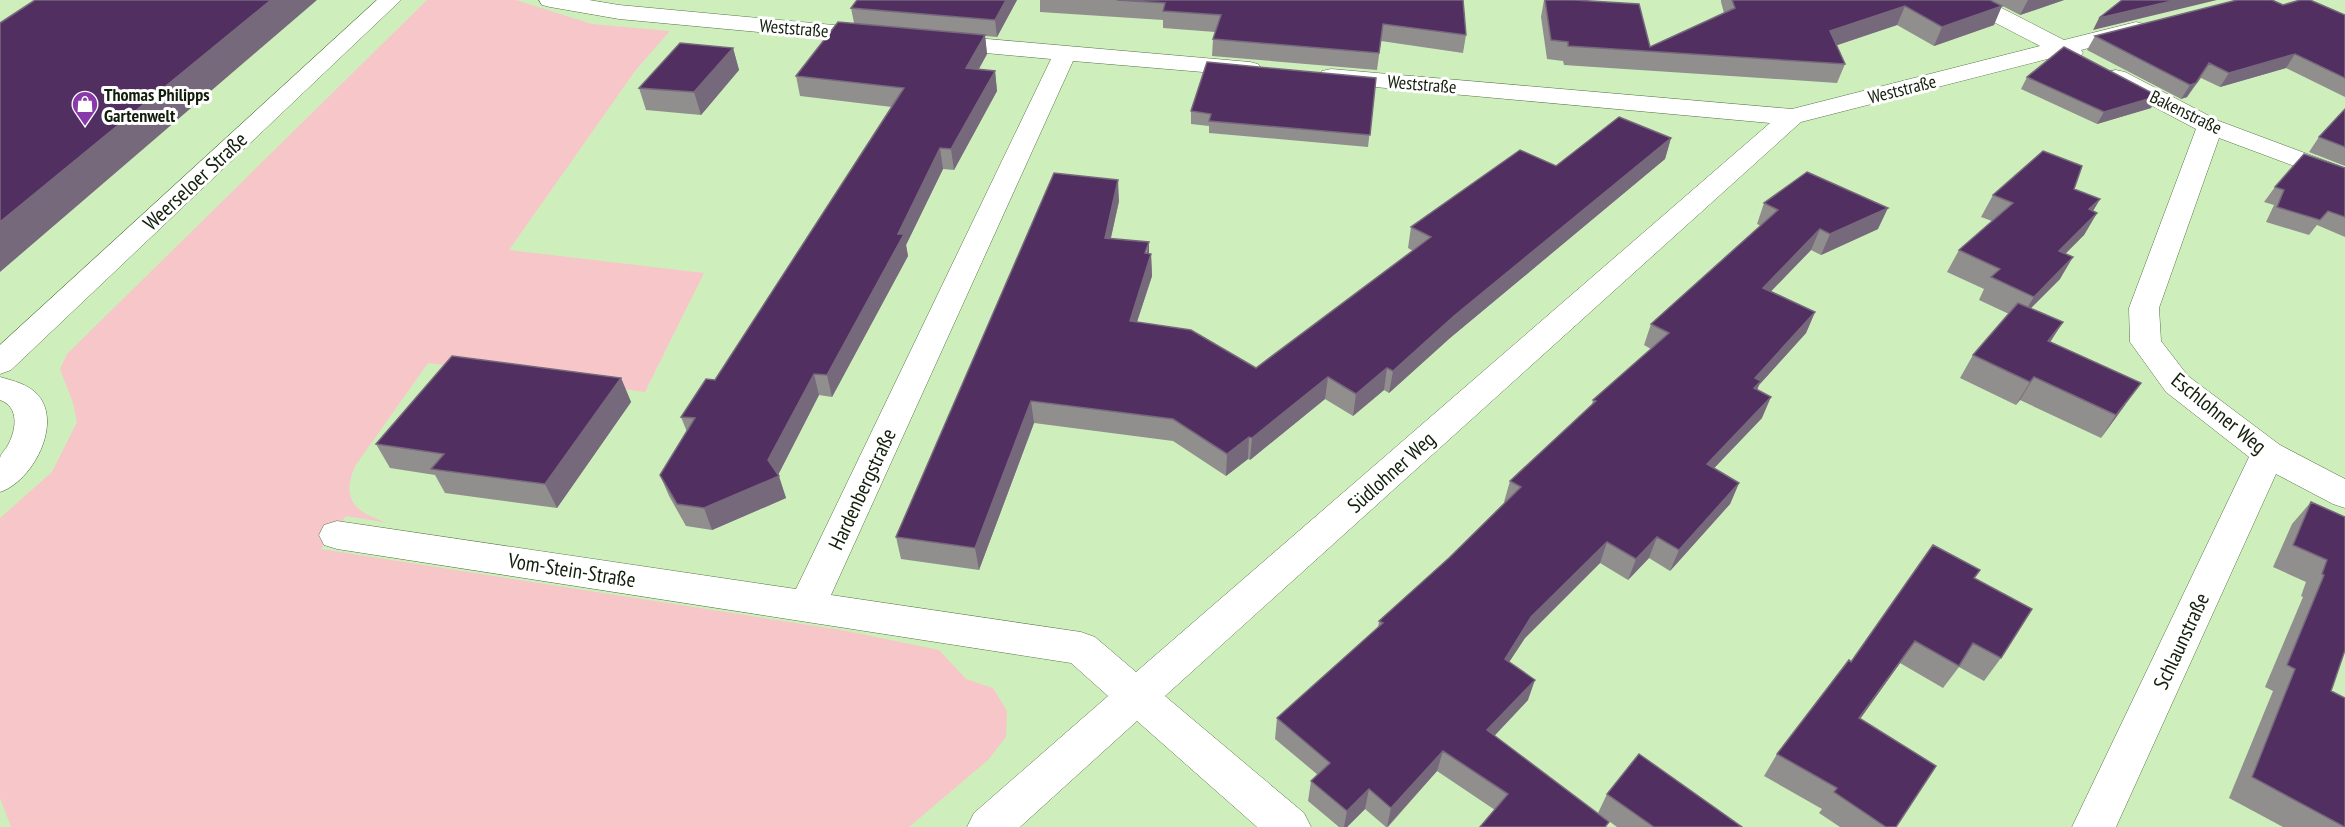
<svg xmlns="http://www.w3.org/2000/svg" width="2345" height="827" viewBox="0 0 2345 827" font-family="'PT Sans Narrow',sans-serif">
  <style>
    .green { fill: #f7c6c8 }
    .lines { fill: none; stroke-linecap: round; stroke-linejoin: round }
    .minor-casing { stroke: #577446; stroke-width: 1 }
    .minor { fill: #fff; fill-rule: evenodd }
    .wall { fill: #908f8e }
    .shaded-wall { fill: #77697c }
    .building { fill: #522f61; stroke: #77697c; stroke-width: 1.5 }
    .labels { text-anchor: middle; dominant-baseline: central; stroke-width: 6; stroke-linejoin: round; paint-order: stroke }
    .far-street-label { font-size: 18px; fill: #121e0b; stroke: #fff }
    .far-poi-label { font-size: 18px; font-weight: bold; fill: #121e0b; stroke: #fff; text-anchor: start }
    .street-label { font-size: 21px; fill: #121e0b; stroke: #fff }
  </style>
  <rect width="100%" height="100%" fill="#ceefbc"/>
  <path class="green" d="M427 0H516L592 24 670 31 635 71 509 250 704 273 645 392 428 363 355 466C340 501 357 513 388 523L346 516 321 549 847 631 939 650 966 679 993 688 1007 711 1006 737 988 760 909 827H11L0 798V518L52 472 77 422 73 403 60 369 67 354Z"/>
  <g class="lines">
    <g class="minor-casing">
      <path id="minor" d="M377 0H401L11 370 0 374V345Z
        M539 0H589L619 5 876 29 884 31 888 36 884 41 876 43 619 19 550 7 542 5Z
        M1958 0H1986L2064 40 2136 22 2144 24 2147 29 2144 34 2081 50 2083 53 2079 58 2071 60 2059 56 1801 122 1165 696 1304 813 1311 827H1257L1137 721 1020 827H967L974 813 1108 696 1071 663 337 549 324 545 319 535 324 525 337 521 796 589 1051 59 942 49 934 47 930 42 934 37 942 35 1250 62 1258 64 1262 69 1258 74 1250 76 1073 61 831 595 1081 632 1095 637 1136 672 1770 123 1331 83 1322 81 1319 76 1322 71 1331 69 1792 109 2040 46 1961 5Z
        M2116 70 2125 72 2219 121 2345 168V185L2219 138 2159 308 2161 341 2188 376 2280 445 2345 479V508L2333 504 2276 474 2116 827H2072L2249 457 2166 392 2130 342 2129 308 2196 129 2107 82 2104 77 2107 72Z
        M0 377C14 381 28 384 38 395 63 424 32 482 0 492 0 482 0 467 0 458 1 453 6 449 8 445 16 430 20 407 0 400Z"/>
    </g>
    <use href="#minor" class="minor"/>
  </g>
  <path class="wall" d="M1017 0 997 37 985 36 987 54 979 69 995 71 997 91 954 170 943 169 906 245 908 256 832 397 819 395 778 475 786 498 712 530 686 526 669 496 660 475 687 432 681 417 715 380 892 107 800 96 796 76 854 23 851 8Z
    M1040 0H1463L1466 35 1463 53 1381 41 1377 70 1212 56 1213 39 1215 32 1163 28V20L1040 12Z
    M1544 0H1574L1650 47 1724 13 1721 2V0H1990L1994 25 1934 46 1897 25 1836 45 1845 64 1837 83 1564 65 1563 61 1547 59 1541 17Z
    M1991 0H2064L2020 15Z
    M2283 5 2345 15V97L2286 68 2220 87 2201 78 2187 97 2181 99 2087 50 2095 36Z
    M733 48 739 70 701 115 646 110 639 88Z
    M2027 77 2151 108 2097 124 2021 89Z
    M1376 78 1368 147 1209 133V126L1191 124V111Z
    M2345 109V166L2309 152 2319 137Z
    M1671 138 1665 159 1450 338 1389 393 1384 390 1353 416 1325 399 1250 460 1248 459 1226 476 1173 441 1034 423 979 570 901 559 896 537 1119 201 1111 238 1151 254 1152 276 1137 322 1256 368 1413 251 1408 248 1411 227 1556 166Z
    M2345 168V237L2317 225 2309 235 2266 222 2274 205 2264 202 2275 187Z
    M2074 189 2100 199 2093 211 2097 213 2084 235 2065 254 2060 279 2031 308 2051 342 2125 405 2101 438 2020 400 2016 405 1960 378 1973 355 2009 314 1979 300 1984 289 1947 272 1959 250 1992 221 1981 217 1993 195Z
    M1764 203 1878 229 1821 255 1811 250 1771 291 1815 312 1806 333 1759 385 1757 390 1762 418 1714 468 1739 483 1730 504 1670 571 1649 558 1628 580 1600 563 1525 638 1509 662 1528 700 1494 736 1609 822 1606 827H1480L1495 810 1437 771 1388 827H1386L1365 809 1347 827H1339L1308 801 1311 781 1318 775 1275 739 1277 718 1378 628 1379 621 1449 558 1506 503 1504 502 1510 481 1592 405 1593 400 1651 349 1644 345 1651 324 1761 226 1757 224Z
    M621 378 631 402 557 508 445 493 435 475 390 468 376 444Z
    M2311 502 2345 517 2331 691 2345 827H2283L2229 798 2273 691 2265 687 2303 597 2301 596 2306 582 2273 567 2292 524Z
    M1974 578 2001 658 1984 681 1959 667 1943 688 1900 663 1860 719 1896 827H1840L1819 813 1822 809 1764 776 1777 754 1851 662Z
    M1607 794 1742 827H1617L1598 813Z"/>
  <path class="shaded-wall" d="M271 0H317L0 272V222Z
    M1006 0H1017L997 37 995 20Z
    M2028 0H2064L2020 15Z
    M2176 0H2217L2093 30 2099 18Z
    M1905 6 1897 25 1823 50 1830 31Z
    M2002 6 1994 25 1934 46 1942 27Z
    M985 35 987 54 968 88 966 68Z
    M733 48 739 70 701 115 694 92Z
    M2295 54 2286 68 2220 87 2229 73Z
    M2209 63 2187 97 2181 99 2190 85Z
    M995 71 997 91 954 170 951 149Z
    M2158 96 2151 108 2097 124 2104 112Z
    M1671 138 1665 159 1450 338 1389 393 1393 371 1454 316Z
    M940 148 943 169 906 245 908 256 832 397 827 375Z
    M1118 180 1119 201 1106 259 1105 238Z
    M2100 199 2087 221 2089 209Z
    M1888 208 1878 229 1821 255 1830 234Z
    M2097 213 2084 235 2046 273 2059 251Z
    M1820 229 1811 250 1754 309 1763 288Z
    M1149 242V262L1151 254 1152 276 1130 343V321Z
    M2073 257 2060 279 2020 319 2034 297Z
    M1815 312 1806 333 1759 385 1752 402 1755 378Z
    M2063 322 2049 344 2048 341Z
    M1387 368 1384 390 1353 416 1356 394Z
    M814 374 819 395 777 477 779 476 786 498 712 530 704 508 768 460Z
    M1328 377 1325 399 1250 460 1252 438Z
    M2034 377 2020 400 2016 405 2030 382Z
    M621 378 631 402 557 508 545 484Z
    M2141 383 2101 438 2116 415Z
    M1771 397 1762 418 1698 485 1707 464Z
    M1031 401 1034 423 979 570 975 548Z
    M1249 437 1248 459 1226 476 1227 454Z
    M1739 483 1730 504 1670 571 1679 550Z
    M1657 537 1649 558 1628 580 1636 559Z
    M1607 542 1600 563 1525 638 1498 679 1505 659 1531 617Z
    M1915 641 1900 663 1845 740 1859 718Z
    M1535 680 1528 700 1481 750 1487 730Z
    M1443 751 1437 771 1387 827 1391 808Z
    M1369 789 1365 809 1347 827H1344L1347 811Z"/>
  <path class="building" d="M35 0H271L0 222V23Z
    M857 0H1006L995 20 851 8Z
    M1117 0H1463L1466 35 1383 24 1379 53 1213 39 1221 15 1163 11 1165 3Z
    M1545 0H1574L1639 4 1650 47 1735 8 1732 0H1990L2002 6 1942 27 1905 6 1830 31 1845 64 1568 46V42L1551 40Z
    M2122 0H2176L2099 18Z
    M2237 0H2272L2283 5 2300 0H2310L2345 15V78L2295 54 2229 73 2209 63 2196 83 2190 85 2095 36Z
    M838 22 985 35 966 68 995 71 951 149 940 148 898 234H904L827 375 814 374 768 460 779 476 704 508 677 504 660 475 695 418 681 417 706 379 715 380 904 88 796 76Z
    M680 43 733 48 694 92 639 88Z
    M2064 47 2158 96 2104 112 2027 77Z
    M1207 62 1376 78 1370 135 1209 121 1211 114 1191 111Z
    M2345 109V147L2319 137Z
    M1619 117 1671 138 1454 316 1393 371 1387 368 1356 394 1328 377 1252 438 1249 437 1227 454 1173 419 1031 401 975 548 896 537 1054 173 1118 180 1105 238 1149 242 1145 253 1151 254 1130 321 1191 330 1256 368 1431 237 1411 227 1520 150 1556 166Z
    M2043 151 2082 166 2074 189 2100 199 2089 209 2097 213 2059 251 2073 257 2034 297 1991 277 2000 269 1959 250 2013 203 1993 195Z
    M2304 154 2345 168V217L2328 211 2320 220 2277 207 2284 190 2275 187Z
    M1807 172 1888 208 1830 234 1820 229 1763 288 1815 312 1755 378 1761 381 1754 388 1771 397 1707 464 1739 483 1679 550 1657 537 1636 559 1607 542 1531 617 1505 659 1535 680 1487 730 1609 822 1605 827H1480L1508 794 1443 751 1391 808 1369 789 1347 811 1311 781 1330 763 1277 718 1383 623 1379 621 1449 558 1521 487 1510 481 1596 401 1593 400 1669 333 1651 324 1778 210 1764 203Z
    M2018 303 2063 322 2048 341 2141 383 2116 415 2034 377 2030 382 1973 355Z
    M452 356 621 378 545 484 431 469 444 454 376 444Z
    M2311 502 2345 517V650L2331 691 2345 698V827L2252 777 2295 669 2287 665 2324 575 2322 574 2327 560 2293 545Z
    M1933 545 1980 570 1974 578 2032 609 2001 658 1973 643 1959 666 1915 641 1859 718 1936 766 1896 827H1886L1834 792 1837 788 1777 754 1849 660 1851 662Z
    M1639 754 1742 827H1654L1607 794Z"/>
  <defs>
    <g id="shop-pin" transform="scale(1.35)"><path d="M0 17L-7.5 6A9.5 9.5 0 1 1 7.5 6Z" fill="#893aa9" stroke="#fff"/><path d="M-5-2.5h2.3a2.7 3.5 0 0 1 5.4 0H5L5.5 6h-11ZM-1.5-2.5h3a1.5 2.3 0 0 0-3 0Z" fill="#fff"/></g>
  </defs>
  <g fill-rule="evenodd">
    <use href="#shop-pin" x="85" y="104"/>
  </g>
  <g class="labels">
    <g class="far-street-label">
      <text transform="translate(794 28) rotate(5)">Weststraße</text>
      <text transform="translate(1422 84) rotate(5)">Weststraße</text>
      <text transform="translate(1902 89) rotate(-14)">Weststraße</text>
      <text transform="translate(2186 112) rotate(26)">Bakenstraße</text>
    </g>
    <g class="far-poi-label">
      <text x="104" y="94">Thomas Philipps<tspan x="104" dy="21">Gartenwelt</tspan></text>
    </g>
    <g class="street-label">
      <text transform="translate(195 181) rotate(-43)">Weerseloer Straße</text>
      <text transform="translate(2219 413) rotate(39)">Eschlohner Weg</text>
      <text transform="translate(1391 472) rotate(-42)">Südlohner Weg</text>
      <text transform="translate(862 489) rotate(-65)">Hardenbergstraße</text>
      <text transform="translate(572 570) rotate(9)">Vom-Stein-Straße</text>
      <text transform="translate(2181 641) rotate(-65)">Schlaunstraße</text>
    </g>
  </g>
</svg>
